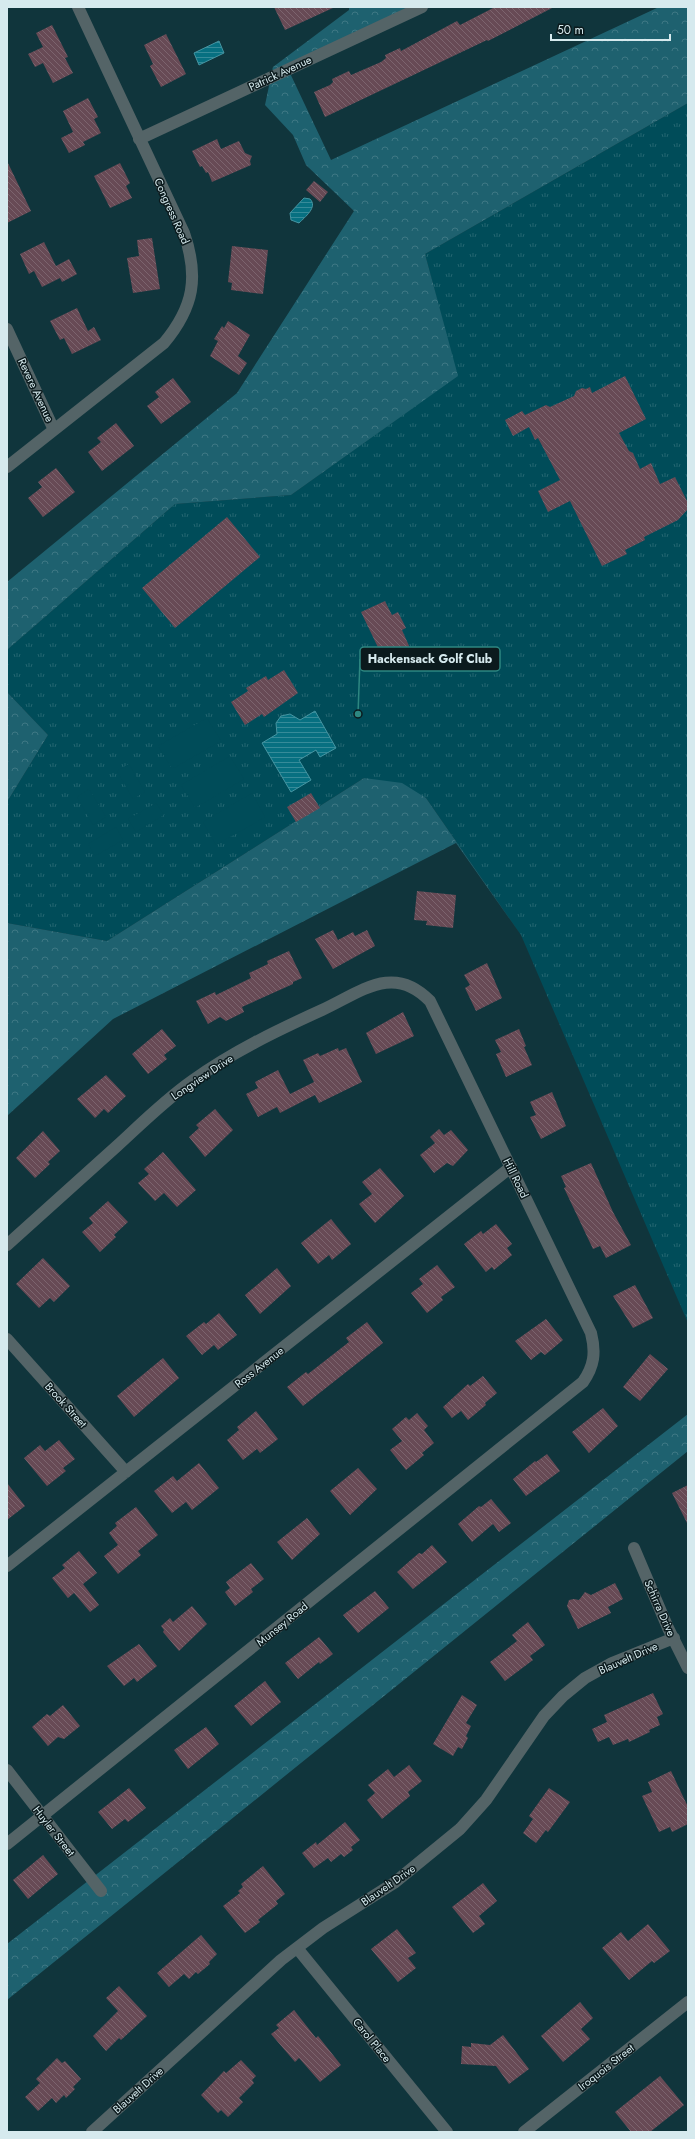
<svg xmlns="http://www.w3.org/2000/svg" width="695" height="2139" viewBox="0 0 695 2139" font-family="Jost,sans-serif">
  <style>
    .grass { fill: url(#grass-tufts) }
    .forest { fill: url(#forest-crowns) }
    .garden { fill: #004c59 }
    .water { fill: url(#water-rules); stroke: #4595a2 }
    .building { fill: url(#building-back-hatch) }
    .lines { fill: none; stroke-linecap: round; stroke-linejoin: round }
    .street { stroke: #546467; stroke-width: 12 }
    .labels { text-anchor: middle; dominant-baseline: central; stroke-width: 3; stroke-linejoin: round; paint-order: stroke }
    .street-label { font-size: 11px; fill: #d6eaee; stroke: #0b1a1d }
    .leader { fill: none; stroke: #2d8781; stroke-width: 1.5 }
    .callout-dot { fill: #2d8781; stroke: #0b1a1d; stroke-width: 1.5 }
    .callout { fill: #0b1a1d; stroke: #2d8781; stroke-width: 1.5 }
    .callout-label { font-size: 12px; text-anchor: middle; font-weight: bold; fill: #d6eaee }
  </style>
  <defs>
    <pattern id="grass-tufts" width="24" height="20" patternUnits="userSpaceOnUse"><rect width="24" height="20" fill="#004c59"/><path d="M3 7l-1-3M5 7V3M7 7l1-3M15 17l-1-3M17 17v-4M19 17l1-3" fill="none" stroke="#246671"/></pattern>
    <pattern id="forest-crowns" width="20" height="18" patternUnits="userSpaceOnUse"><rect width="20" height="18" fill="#1e616f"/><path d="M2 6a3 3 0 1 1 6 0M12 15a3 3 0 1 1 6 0" fill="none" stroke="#3e7884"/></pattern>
    <pattern id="water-rules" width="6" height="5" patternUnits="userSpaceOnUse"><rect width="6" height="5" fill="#077081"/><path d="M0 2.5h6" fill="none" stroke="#368b99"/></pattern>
    <pattern id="building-back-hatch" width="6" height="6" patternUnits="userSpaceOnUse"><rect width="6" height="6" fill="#674a55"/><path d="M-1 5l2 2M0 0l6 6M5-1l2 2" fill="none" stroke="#7c646e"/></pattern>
  </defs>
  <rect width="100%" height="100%" fill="#10353c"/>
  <path class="grass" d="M688 103V1323L521 935 426 798 364 778 107 941 7 923V802L48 735 7 692V650L175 504 291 495 457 376 425 254Z"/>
  <path class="forest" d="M349 7H408V13L288 69 331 160 659 7H688V103L425 254 458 376 291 495 175 504 7 650V582L237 393 354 211 306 165 293 135 265 105 273 67 349 10Z
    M7 692 48 735 7 802Z
    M364 778 402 783 426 798 521 935 456 843 113 1019 7 1116V923L107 941Z
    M688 1414V1451L7 2000V1944Z"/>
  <path class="garden" d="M207 718 221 741 172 769 158 746Z
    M230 756 244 779 195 808 181 785Z
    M129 764 145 792 133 799 117 771Z
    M89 789 106 817 93 825 77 797Z
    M252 793 265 817 216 845 203 822Z
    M156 803 164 815 136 832 128 819Z
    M116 827 123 840 95 856 88 844Z"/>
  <path class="water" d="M219 41 224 53 199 65 194 53Z
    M304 198 310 199C318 207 305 217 299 223L291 220 290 213Z
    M315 711 336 748 320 757 316 750 299 760 311 780 291 792 262 743 277 734 276 723 281 716 290 714 300 720Z"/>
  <path class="building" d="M274 7H335L285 30Z
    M495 7H554L488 41 487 40 325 117 314 92 330 85 333 82 332 79 349 71 351 75 381 62 386 58 385 55 400 48 401 51 457 21 460 25Z
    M52 25 68 57 65 58 73 73 53 83 43 63 35 67 28 54 43 47 36 33Z
    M166 34 186 74 161 87 150 66 153 64 144 45Z
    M88 98 98 117 94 119 101 133 83 142 85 145 69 153 61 138 73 132 63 111Z
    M217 139 221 149 239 141 245 153 252 156 250 161 251 165 212 182 208 172 206 173 202 166 200 167 192 151Z
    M7 161 31 211 7 223Z
    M120 163 130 183 126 186 132 198 110 208 94 176Z
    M314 181 328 192 320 202 306 190Z
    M152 238 160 289 133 293 127 258 139 256 137 240Z
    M44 242 56 266 69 259 77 274 62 282 60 278 42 287 34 271 29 274 20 254Z
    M232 246 268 250 263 294 231 290 232 283 228 282Z
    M77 308 88 331 94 327 101 340 72 354 64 338 60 340 50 321Z
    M228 321 250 335 238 356 247 363 239 375 210 356 218 341 214 339 222 326 224 328Z
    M625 376 646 419 619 433 629 451 633 453 640 469 651 463 660 484 675 477 688 503V509L678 520 644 537 645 540 625 550 627 554 602 566 570 501 548 512 538 491 560 480 538 438 535 440 529 427 513 436 505 420 522 411 525 415 546 405 550 407 574 396 576 391 582 388 586 389 590 387 592 393Z
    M173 378 191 402 161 424 147 406 159 397 155 392Z
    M116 423 134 446 102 471 88 452 101 442 97 438Z
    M56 468 75 492 43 517 28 498 42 487 38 482Z
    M227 517 260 557 175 628 142 588Z
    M385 601 392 615 398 612 406 628 402 630 410 648 384 660 361 612Z
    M284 670 298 693 264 717 262 714 245 725 231 702 248 691 246 688 266 676 268 680Z
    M311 793 320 808 296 822 287 807Z
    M417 891 456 895 453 928 426 925 427 921 414 920Z
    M333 930 338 940 353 932 355 936 367 930 375 946 333 969 315 939Z
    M289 951 302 978 293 982V984L242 1007 244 1012 226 1021 220 1017 208 1024 196 1001 215 992 216 995 251 978 249 973 268 964 267 961Z
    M487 963 502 998 476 1011 465 988 470 985 464 975Z
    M403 1012 414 1036 376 1054 366 1033Z
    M162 1029 176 1046 164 1055 167 1059 148 1074 132 1054Z
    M519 1029 526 1046 524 1047 532 1065 506 1077 496 1054 501 1052 495 1040Z
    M338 1048 339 1051 346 1048 362 1082 319 1103 315 1095 280 1113 277 1107 258 1117 246 1094 258 1088 255 1082 278 1070 290 1094 314 1082 303 1060 318 1053 320 1056Z
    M106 1075 126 1096 108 1113 104 1109 95 1118 77 1099Z
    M552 1092 566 1126 541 1139 530 1117 536 1115 530 1102Z
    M215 1109 233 1130 205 1157 189 1137 199 1128 196 1125Z
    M439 1129 444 1135 451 1130 468 1150 453 1166 447 1163 434 1173 420 1155 435 1143 430 1137Z
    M43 1131 60 1151 48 1162 50 1164 35 1178 16 1158Z
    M163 1152 196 1190 177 1207 164 1193 155 1201 138 1183 149 1174 144 1169Z
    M591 1163 613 1212 631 1245 606 1258 600 1246 593 1249 564 1188 566 1187 561 1176Z
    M380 1168 404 1196 375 1223 359 1204 372 1194 362 1182Z
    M108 1201 128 1222 114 1235 116 1237 100 1252 82 1232 93 1223 89 1218Z
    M331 1219 351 1244 332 1260 329 1255 318 1264 301 1243Z
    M496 1224 512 1244 507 1248 512 1255 494 1270 492 1267 486 1272 464 1244 481 1231 483 1234Z
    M43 1258 70 1286 54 1302 50 1298 39 1308 16 1284Z
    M437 1265 455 1287 441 1297 443 1300 427 1313 411 1293 423 1284 419 1279Z
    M277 1268 291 1286 260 1314 245 1295Z
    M635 1285 653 1318 633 1328 613 1296Z
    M219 1313 237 1335 218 1350 214 1345 202 1355 186 1336 204 1322 206 1324Z
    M546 1319 563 1340 545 1355 541 1352 531 1360 515 1341Z
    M367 1322 383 1343 303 1406 287 1387 306 1372 308 1374 349 1342 346 1338Z
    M650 1354 668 1369 640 1401 623 1387Z
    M163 1358 179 1378 134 1417 117 1396Z
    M483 1376 497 1393 485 1403 486 1405 468 1420 461 1411 452 1418 443 1407 468 1384 470 1386Z
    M603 1408 618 1426 589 1453 572 1432Z
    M256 1411 278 1439 260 1453 257 1449 243 1460 227 1440 239 1430 237 1427Z
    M417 1413 428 1426 424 1430 434 1443 422 1453 424 1455 406 1470 390 1450 402 1441 392 1429 406 1417 409 1420Z
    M59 1440 75 1459 63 1468 66 1471 47 1486 24 1458 40 1445 45 1451Z
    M547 1454 560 1471 526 1496 513 1479 535 1461 536 1462Z
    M199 1463 219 1488 192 1510 186 1502 172 1513 154 1491 173 1476 177 1481Z
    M358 1468 377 1489 350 1515 330 1491Z
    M7 1483 25 1506 7 1520Z
    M688 1485V1525L672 1493Z
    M491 1499 511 1523 499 1532 493 1524 472 1542 458 1524 479 1506 481 1507Z
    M136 1507 158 1535 138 1551 141 1555 118 1574 104 1556 118 1545 109 1533 117 1526 115 1523Z
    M307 1518 320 1534 292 1560 277 1542Z
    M432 1545 447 1562 413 1589 397 1572 419 1553 422 1554Z
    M79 1551 97 1573 83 1584 99 1605 90 1612 74 1593 68 1598 52 1578 65 1568 62 1565Z
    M251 1563 264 1579 251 1589 253 1592 235 1606 225 1592 230 1588 226 1582Z
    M615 1583 623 1599 608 1607 611 1613 578 1629 567 1606 569 1600 574 1599 579 1600 585 1592 591 1595Z
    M375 1591 389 1608 358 1633 343 1615Z
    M192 1606 207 1624 179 1651 163 1632 164 1630 161 1626 170 1618 173 1622Z
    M528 1622 545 1645 530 1656 533 1660 505 1681 490 1662 517 1641 512 1635Z
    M319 1637 333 1654 320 1664 319 1662 298 1679 285 1663Z
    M139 1644 157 1666 137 1682 134 1678 124 1686 107 1666Z
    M265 1681 281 1702 251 1726 234 1706Z
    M653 1693 663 1714 657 1717 660 1725 649 1730 650 1732 629 1742 628 1739 613 1745 609 1737 598 1742 592 1729 607 1722 604 1715Z
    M462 1695 477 1705 466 1723 471 1726 466 1736 468 1738 462 1749 458 1747 453 1756 433 1744Z
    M63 1705 80 1726 64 1739 58 1737 48 1746 32 1727 47 1714 50 1716Z
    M206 1727 219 1744 188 1769 174 1750Z
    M409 1765 422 1781 408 1792 410 1796 382 1819 367 1800 375 1793 368 1785 388 1769 394 1777Z
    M671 1771 688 1807V1824L672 1832 670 1827 659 1832 642 1796 652 1792 648 1782Z
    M129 1788 146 1808 128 1822 125 1819 112 1829 98 1812Z
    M549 1788 570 1802 548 1832 546 1830 536 1843 523 1833 533 1819 529 1816Z
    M345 1822 360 1840 351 1847 353 1850 344 1857 341 1854 331 1862 328 1858 314 1868 302 1853 316 1842 317 1845Z
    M43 1855 58 1874 28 1899 13 1880Z
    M263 1866 285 1894 276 1901 278 1904 258 1920 260 1922 245 1933 223 1906 240 1893 238 1891 243 1887 241 1884Z
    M483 1883 497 1901 479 1916 485 1924 473 1933 452 1907Z
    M648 1924 670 1951 654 1963 652 1961 629 1980 602 1948 621 1932 628 1941Z
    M397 1929 416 1953 408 1958 416 1968 398 1982 371 1949Z
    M201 1935 217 1954 209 1962 210 1964 198 1974 196 1972 189 1979 184 1974 169 1987 157 1973Z
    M119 1986 147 2016 121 2040 119 2038 106 2051 93 2036 118 2011 106 1998Z
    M580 2002 593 2018 581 2029 590 2039 563 2062 541 2036Z
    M294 2010 316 2038 318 2036 341 2065 320 2082 299 2058 295 2062 271 2034 279 2028 276 2025Z
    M503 2035 529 2069 509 2084 496 2066 461 2064 462 2046 471 2047V2043L490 2045Z
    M57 2058 62 2063 65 2061 81 2079 73 2087 75 2089 66 2098 64 2095 56 2103 52 2098 38 2111 25 2097 40 2083 36 2079Z
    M241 2060 256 2076 252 2080 254 2083 239 2098 243 2102 228 2117 221 2110 218 2113 201 2095 224 2071 226 2073Z
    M660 2076 684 2105 650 2132H631L615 2112Z"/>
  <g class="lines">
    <path class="street" d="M139 139 422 7
      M7 329 54 430
      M7 467 164 343C194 307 199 277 184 233L78 7
      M7 1245C44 1212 80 1179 117 1146 141 1124 165 1100 192 1081 232 1052 278 1030 322 1010 361 992 393 963 430 1001L591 1333C596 1353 594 1366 583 1382L7 1844
      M7 1339 126 1472
      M634 1548 668 1628 688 1668
      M7 1566 511 1167
      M7 1770 101 1891
      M297 1948 447 2132
      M92 2132 281 1960 323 1928 394 1883 460 1829 486 1800 544 1716 563 1696 585 1678 612 1663 674 1638
      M524 2132 688 2002"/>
  </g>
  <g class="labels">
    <g class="street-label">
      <text transform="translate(280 73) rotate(-25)">Patrick Avenue</text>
      <text transform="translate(172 211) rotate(66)">Congress Road</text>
      <text transform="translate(36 390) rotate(65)">Revere Avenue</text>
      <text transform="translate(202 1077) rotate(-34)">Longview Drive</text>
      <text transform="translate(516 1178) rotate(64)">Hill Road</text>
      <text transform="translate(259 1367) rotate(-38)">Ross Avenue</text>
      <text transform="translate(66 1405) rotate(48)">Brook Street</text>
      <text transform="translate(660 1608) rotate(66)">Schirra Drive</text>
      <text transform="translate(282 1624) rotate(-39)">Munsey Road</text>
      <text transform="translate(628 1658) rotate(-24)">Blauvelt Drive</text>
      <text transform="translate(54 1831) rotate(52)">Huyler Street</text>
      <text transform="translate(388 1885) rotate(-35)">Blauvelt Drive</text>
      <text transform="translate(372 2040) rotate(51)">Carol Place</text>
      <text transform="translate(606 2067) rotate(-38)">Iroquois Street</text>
      <text transform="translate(138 2090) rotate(-42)">Blauvelt Drive</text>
    </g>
  </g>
  <path class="leader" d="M358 714L360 659"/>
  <circle class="callout-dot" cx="358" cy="714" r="4"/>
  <rect class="callout" x="360" y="647" width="140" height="24" rx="4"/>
  <g class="callout-label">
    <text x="430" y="663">Hackensack Golf Club</text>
  </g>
  <rect width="695" height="2139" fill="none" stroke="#d6eaee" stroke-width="16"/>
  <path d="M551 34v6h119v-6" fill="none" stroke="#d6eaee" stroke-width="2"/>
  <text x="557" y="34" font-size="12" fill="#d6eaee" stroke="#0b1a1d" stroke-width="3" paint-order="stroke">50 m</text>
</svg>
